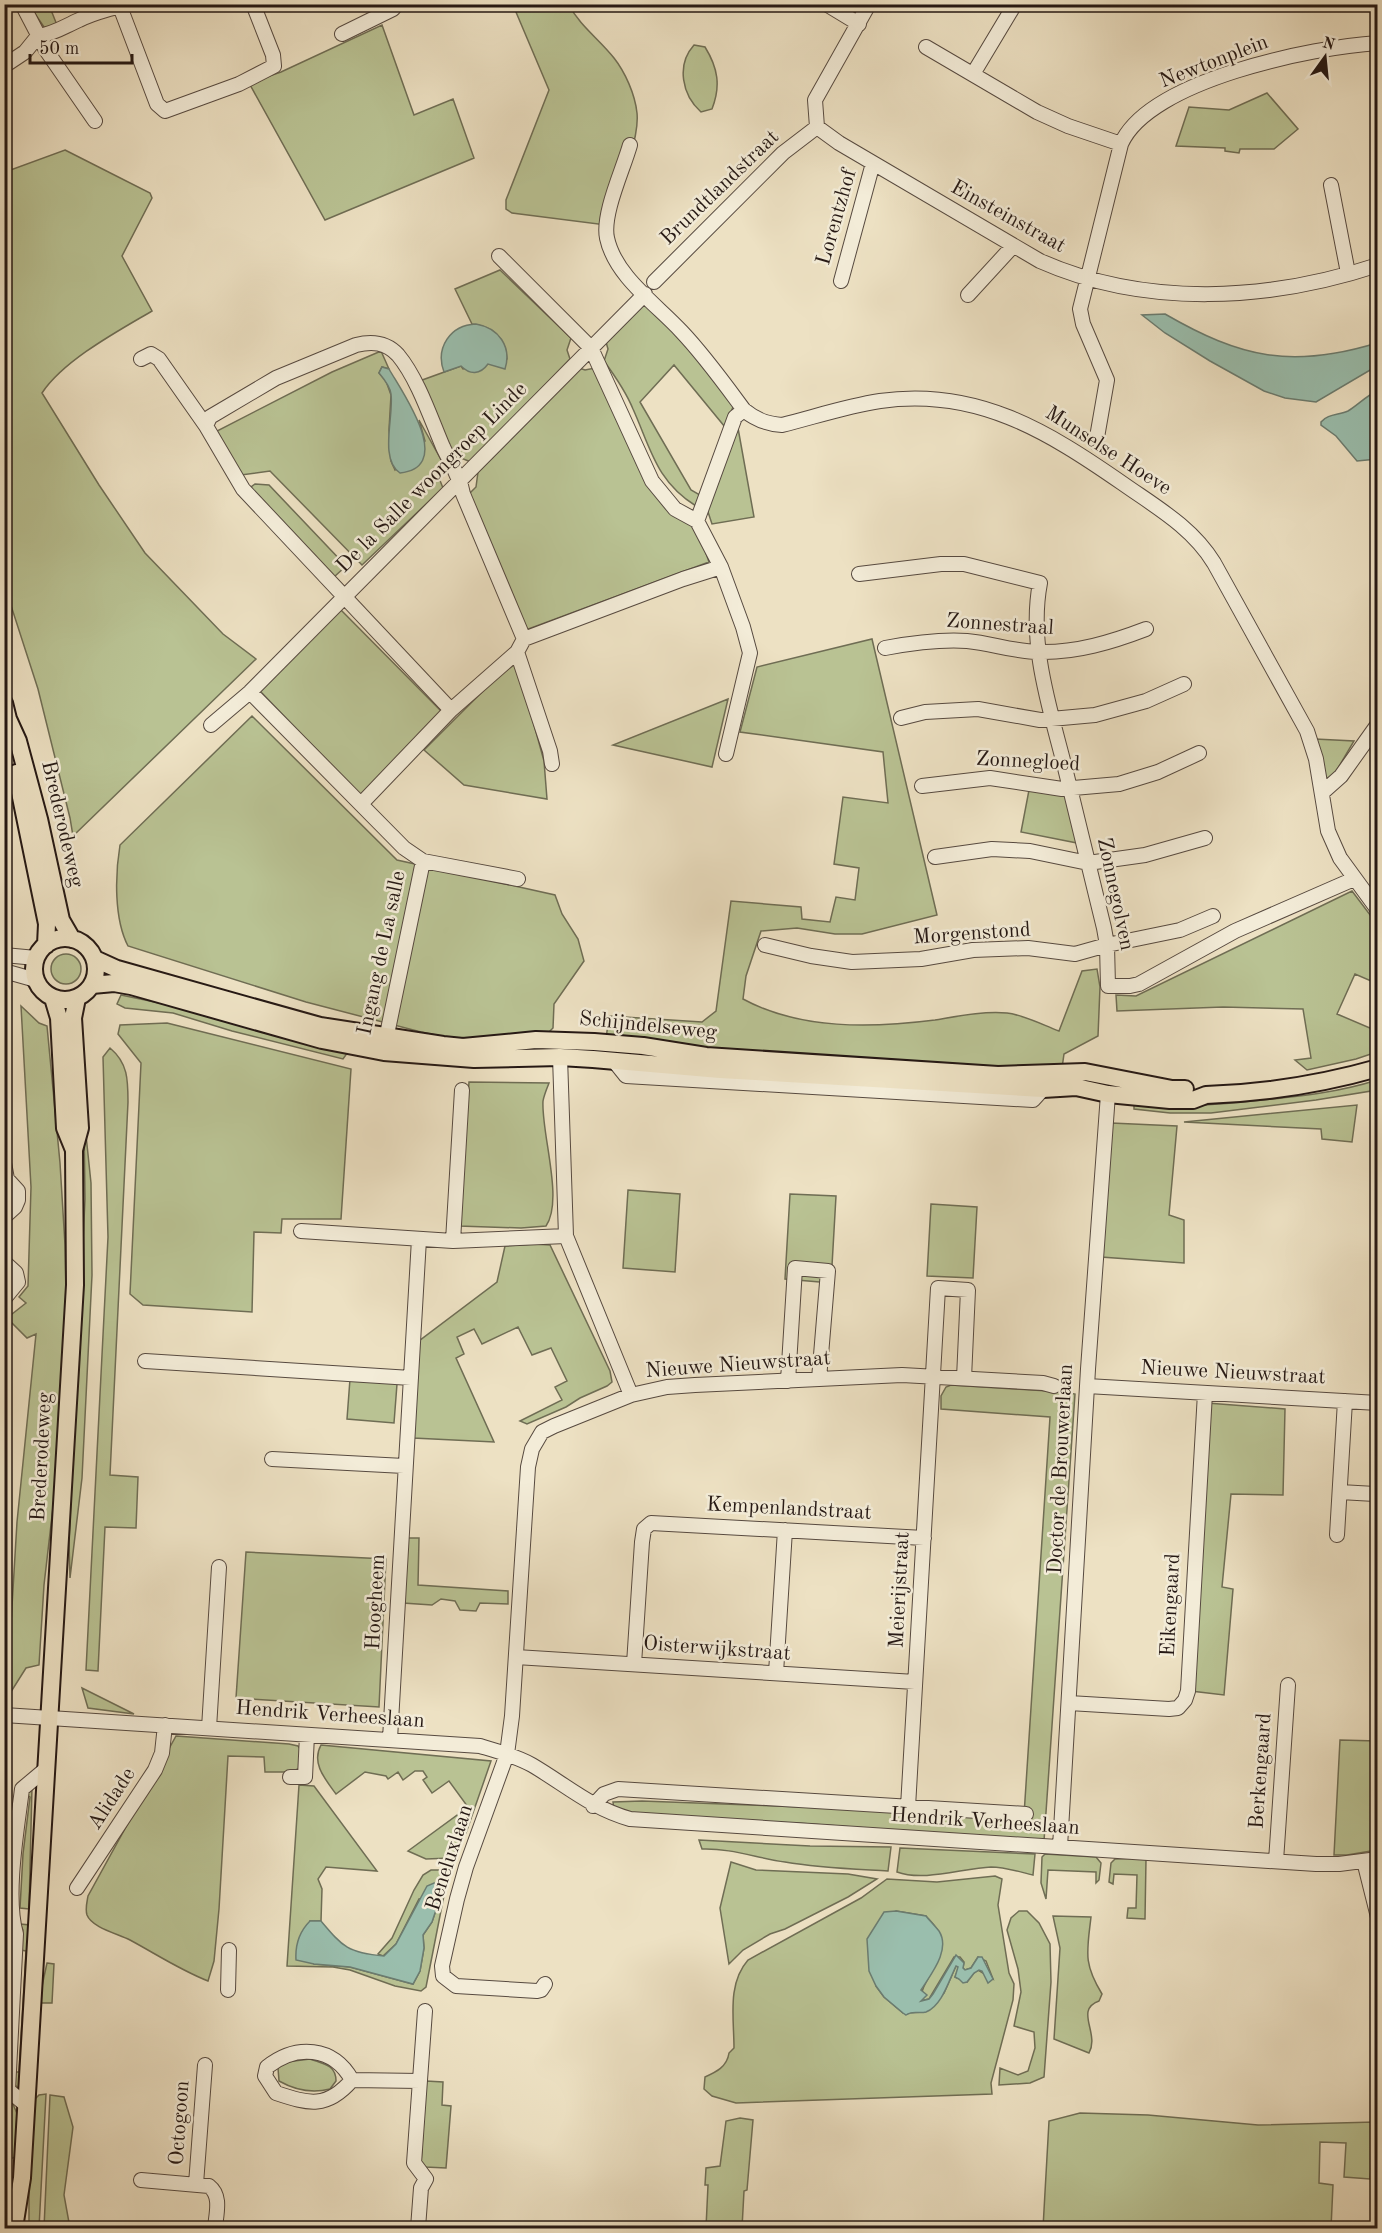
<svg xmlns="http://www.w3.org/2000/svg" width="1382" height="2233" viewBox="0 0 1382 2233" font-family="'Old Standard TT',serif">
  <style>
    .green { fill: #b9c293; stroke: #6f6d54; stroke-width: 1.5; fill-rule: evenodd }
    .water { fill: #9abead; stroke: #6b7c70; stroke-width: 1.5 }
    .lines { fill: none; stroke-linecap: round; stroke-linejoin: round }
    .minor-casing { stroke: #574a40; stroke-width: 16 }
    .major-casing { stroke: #251814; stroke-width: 20 }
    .minor { stroke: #f3ecd8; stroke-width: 14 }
    .major { stroke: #ede1c3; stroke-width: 16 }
    .labels { text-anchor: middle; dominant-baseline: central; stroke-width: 5; stroke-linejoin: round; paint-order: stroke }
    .street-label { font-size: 21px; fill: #251814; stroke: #f3ecd8 }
  </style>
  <rect width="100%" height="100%" fill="#ede1c3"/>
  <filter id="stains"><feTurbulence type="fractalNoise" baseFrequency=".00333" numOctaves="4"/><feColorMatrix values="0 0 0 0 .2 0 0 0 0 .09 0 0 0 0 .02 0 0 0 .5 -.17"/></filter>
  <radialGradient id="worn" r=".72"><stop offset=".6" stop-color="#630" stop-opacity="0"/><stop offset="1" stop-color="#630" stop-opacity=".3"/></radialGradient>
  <path class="green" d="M29 5H49L57 25 46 30Z
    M513 5H569C580 26 599 39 614 58 625 72 635 94 637 113 640 141 616 197 606 225L512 213 506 209V200L549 90Z
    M382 25 414 115 453 99 474 158 325 220 249 83 281 72Z
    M694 45 705 47C718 68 721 86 712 109L701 112C682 95 676 65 694 45Z
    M1267 93 1298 129 1274 149H1240L1239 153 1225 151V148L1176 146 1189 107 1229 110Z
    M65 150 150 193 152 198 122 256 152 311C118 331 64 360 42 393L99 485 145 553 223 634 256 659 73 836 70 818 38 689 5 587V172Z
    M500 270 571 338 567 350 570 359 471 462 461 458H455L414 383 461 366 463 369 507 359C506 338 492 326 472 324L455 289Z
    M646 301 735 402 725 427 674 365 640 402 691 490 700 495 696 506C656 481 651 449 633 409 626 392 615 376 604 361L608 349 606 342Z
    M381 351 389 369 382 367 379 373 386 381 391 395 389 430 391 461 395 470 425 441 419 420 444 465 439 478 443 488 362 565 270 471 241 475 217 431 332 372Z
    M579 368 585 370 595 368 645 470 694 518 709 562 523 631 468 495 476 487 478 472Z
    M738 428 754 517 712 524 707 509Z
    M255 484 269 485 346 566 334 577 259 499 251 487Z
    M338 607 443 713 361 796 260 691Z
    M872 639 937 915 862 934H835L797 928 761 931 746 976 743 999C800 1030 872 1028 935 1020 959 1016 983 1011 1007 1013 1024 1015 1043 1025 1059 1031L1082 971 1097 969 1100 987 1098 1036 1064 1054 1062 1068 902 1067 606 1039 609 1016 702 1022 716 1011 731 901 801 907 802 919 830 922 836 897 855 900 859 868 834 864 843 797 888 803 883 752 740 732 757 667Z
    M517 663 544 761 547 799 464 785 424 750 498 676Z
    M728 699 712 767 613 745Z
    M252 716 397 860 555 895 562 914 578 939 584 961 554 1004 553 1028 543 1038 460 1040 421 1032 306 1002 128 946C114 919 115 875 120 845Z
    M1315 739 1354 741 1328 785Z
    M1029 790 1066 796 1077 843 1021 832Z
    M1352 891 1377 924V974L1373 973 1371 981 1355 974 1337 1014 1377 1031V1052L1356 1059 1307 1070 1295 1060 1311 1058 1303 1009 1223 1007 1117 1011 1116 995 1136 996Z
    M51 969a15 15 0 1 1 30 0a15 15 0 1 1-30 0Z
    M121 995 198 1011 348 1052 343 1059 232 1031 173 1013 125 1008 117 1004Z
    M21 1006 39 1023 47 1026 60 1163 65 1245 66 1293 55 1490 44 1585 39 1665 26 1668 9 1695 5 1698 4 1631 11 1623 17 1522 36 1334 27 1338 7 1318 26 1303 19 1297 28 1286 31 1187Z
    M167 1023 351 1069 341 1219H282L281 1233 254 1232 252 1312 143 1305 130 1294 141 1063 118 1034 120 1025Z
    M110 1048C128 1063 128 1080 128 1102L110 1475 138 1477 136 1528 105 1527 98 1671 86 1670 108 1237 103 1057Z
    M1377 1080V1090L1316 1100 1211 1113H1170L1134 1109V1103C1181 1108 1216 1105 1263 1100 1302 1096 1340 1092 1377 1080Z
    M469 1082 549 1083C547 1088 544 1095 543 1101 541 1133 564 1200 546 1226L521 1228 459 1226Z
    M1357 1105 1352 1142 1322 1139 1321 1129 1184 1122Z
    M84 1116 91 1183 92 1275 82 1478 70 1578 69 1541 85 1199Z
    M1111 1123 1177 1126 1169 1215 1184 1220V1263L1101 1257Z
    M628 1190 680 1194 675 1272 623 1268Z
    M790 1194 836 1196 831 1283 785 1279Z
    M931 1204 977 1207 973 1278 927 1276Z
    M534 1244 550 1245 610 1371 612 1382 607 1386 580 1398 566 1407 527 1424 520 1421 562 1400 555 1387 567 1381 551 1348 532 1355 518 1327 482 1344 474 1329 457 1337 464 1354 456 1358 494 1442 413 1438 419 1341 497 1282 505 1246Z
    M350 1379 393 1382 397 1384 394 1423 347 1419Z
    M951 1385 1064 1392 1075 1394 1044 1841 797 1823 660 1819 614 1810 613 1802 642 1801 1024 1815 1050 1417 941 1409V1396L946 1387Z
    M1207 1403 1285 1409 1283 1495 1231 1494 1222 1587 1233 1589 1224 1695 1191 1691Z
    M407 1538H419L418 1585 508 1591V1604L480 1603 476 1611 460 1610 455 1601 441 1599 432 1605 403 1603Z
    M246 1552 386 1559 379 1707 236 1698Z
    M82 1688 134 1714 88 1708Z
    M176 1736 289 1744 298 1746 301 1750 300 1768 291 1772H265L264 1757 228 1756 219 1909 214 1961 208 1981C180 1970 156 1954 130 1940 119 1934 92 1928 87 1915 85 1909 87 1902 88 1896Z
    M1340 1740 1377 1741V1850L1347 1855H1334Z
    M321 1745 491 1761 466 1833 451 1858 426 1859 408 1851 468 1807 449 1781 432 1793 423 1780 427 1777 423 1771H415L403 1780 398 1772 388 1779 386 1776 365 1772 336 1794C325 1779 311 1763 321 1745Z
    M299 1785 314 1786 377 1871 326 1867 318 1879 322 1889 321 1921H310L314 1964 350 1967 413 1984 420 1971 424 1948 423 1935 432 1922 441 1895 419 1899 396 1944 383 1956 378 1954 392 1938 414 1890 423 1875 431 1870H449L426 1987 421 1991 395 1986 350 1970 333 1967 287 1966Z
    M32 1787 29 1909 20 1908 23 1854 30 1797 27 1795 29 1788Z
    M699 1840 810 1846 891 1847 888 1871C854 1869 819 1868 785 1862 757 1858 730 1848 702 1849Z
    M900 1848 1035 1854 1033 1875C1020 1872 1005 1867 991 1867 963 1868 924 1882 897 1872Z
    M1045 1854 1096 1857 1101 1863 1099 1880 1096 1883V1872L1048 1870 1046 1899 1041 1883 1042 1857Z
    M1141 1858 1146 1859 1145 1919 1127 1918 1128 1908H1136L1137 1875 1114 1874 1113 1884 1109 1882 1111 1863 1115 1859Z
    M731 1862 756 1870 848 1874 877 1879 848 1897 785 1929 770 1934 743 1950 729 1964 720 1908Z
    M995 1876 1002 1879 998 1905 1009 1973 1014 1984 1013 2000 991 2083 992 2094 736 2103 712 2096 704 2089 705 2077C716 2072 727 2067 729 2053L734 2048C734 2018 727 1984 748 1960L861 1898 887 1879 937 1882ZM896 1911 926 1916C931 1922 938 1928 940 1935 949 1958 921 1979 920 2001L929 1999 954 1957H960L964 1962 963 1968 965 1970 971 1968 978 1957 986 1961 993 1979 978 1970 974 1973 967 1982 955 1977 959 1967 956 1966 944 1993 925 2012 903 2013 884 1997 876 1986Z
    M1019 1911H1027L1039 1923 1050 1944 1051 1982 1044 2077 1030 2083 999 2085 1000 2068 1018 2075 1028 2071 1035 2048 1034 2032 1014 2026 1021 1992 1018 1969 1007 1930 1011 1918Z
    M1053 1916 1091 1917C1087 1952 1083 1963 1102 1994L1099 2001C1074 2010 1100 2033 1089 2053L1054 2039 1060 1948Z
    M20 1924 30 1925 20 2090 14 2084 12 2072H19L26 1951 20 1950 23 1930Z
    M47 1963 54 1964 52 2003H40L39 2000Z
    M310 2059C324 2064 336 2065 336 2081L330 2089C311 2094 295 2090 279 2081L278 2068 286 2062Z
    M426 2081 443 2082 442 2105 451 2106 446 2168 425 2167 421 2163Z
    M46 2094 39 2228H29V2166L34 2100 39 2095Z
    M50 2095 64 2097 73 2127 64 2195 70 2228H44Z
    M7 2100 12 2102 19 2118 16 2156 13 2158H5Z
    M1080 2113 1148 2115 1258 2125 1375 2122 1370 2179 1344 2177 1346 2143 1320 2142 1319 2183 1333 2185 1331 2228H1043L1049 2121Z
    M740 2118 753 2120 747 2190 744 2191 742 2228H706L708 2185H705L706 2168 720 2166 726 2121Z"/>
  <path class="water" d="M1165 314C1241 358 1292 369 1377 343V366L1316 402 1285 398 1264 391 1210 361 1165 333 1142 315Z
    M476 324C499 328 512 347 505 369L488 364C480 375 470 375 461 366L444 372C435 348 450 325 476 324Z
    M382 367 389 369C402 392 456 467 400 473 379 459 394 416 391 394 390 386 384 379 379 373Z
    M1377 391V459L1357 461 1336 436 1321 425V422C1327 414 1339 415 1348 411 1358 405 1366 396 1377 391Z
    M434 1883 441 1886V1895L432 1922 423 1935 424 1948 420 1971 413 1984 350 1967 314 1964 296 1960C295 1944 299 1932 310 1921H321C343 1947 348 1953 384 1956L396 1944 427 1886Z
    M896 1911 926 1916C930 1921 935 1926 939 1931 951 1950 931 1974 921 1990L927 1995 921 2001 929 1999 933 1994 956 1955 964 1963 963 1968 965 1970 971 1968 978 1957H982L993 1979 988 1983 982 1971 979 1970 974 1973 967 1982 963 1983 959 1979 955 1977 958 1967 956 1966C949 1980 942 2006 926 2012 918 2014 913 2010 906 2015L903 2013 884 1997 876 1986 869 1971 867 1939 884 1912Z"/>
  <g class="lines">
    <g class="minor-casing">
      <path id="minor" d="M22 4 46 50 95 121
        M119 4 157 104 165 111 239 84 274 66 273 55 253 4
        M826 4 859 24
        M869 4 815 100 817 127 839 143 1040 261C1146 308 1269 301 1378 265
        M342 34 393 9 397 4
        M926 47 1037 112 1068 126 1121 144C1149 80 1313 47 1378 43
        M4 66 25 52 38 36C54 34 65 26 79 20 95 12 113 8 131 4
        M973 74 1015 4
        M630 145C623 170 602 214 607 238 615 276 656 304 681 331 704 355 724 383 744 410 756 420 767 424 782 425 814 417 847 406 880 401 976 387 1047 431 1122 483 1156 507 1192 527 1214 563L1307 731 1316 759 1328 831 1340 858 1378 910
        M1331 185 1348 273
        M499 256 591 348 652 481 675 509 697 521 721 567 743 627 750 653 726 754
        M841 281 873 163
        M654 282 783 153 817 127
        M968 295 1013 246
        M141 359 151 354 159 359 206 426 243 489 451 710
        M206 426 210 417 276 378 356 345C372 341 386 342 398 355 418 379 431 419 443 447 451 464 460 477 463 494L524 639
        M1096 443 1107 380 1083 324 1080 309 1121 144
        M697 521 735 417 744 410
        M859 574 941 564H964L1040 583C1028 646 1051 711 1066 772 1079 824 1091 876 1104 928L1107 945 1108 986H1130L1139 984 1235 931 1354 879
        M885 648C912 643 939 639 967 641 991 643 1015 652 1039 652 1076 653 1112 642 1146 629
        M517 652 550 751 552 764
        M250 692 404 848 423 861 518 879
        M901 718 925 712 978 709 1040 720 1095 715 1146 701 1184 684
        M211 725 250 692 645 294
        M922 786 990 778 1062 789 1119 784 1158 772 1199 753
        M1323 792 1341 776 1378 724
        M361 804 451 710 517 652 524 639 683 579 721 567
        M935 857 992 849 1030 851 1088 863 1145 855 1205 838
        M765 945 811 956 852 962 921 959 973 950 1028 948 1075 954 1107 945 1180 930 1213 916
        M4 955 36 958
        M4 971 36 980
        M385 1044 423 861
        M560 1057 566 1236 631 1395
        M614 1061 626 1076 1033 1100 1043 1089
        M4 1163 7 1179 18 1191V1200L15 1207 4 1217
        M301 1231 453 1241 566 1236
        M453 1241 462 1090
        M4 1262 16 1273 18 1282 4 1299
        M4 1355V1363
        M145 1361 411 1378
        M788 1381 795 1268 828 1271 819 1379
        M1087 1386 1378 1403
        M272 1459 404 1466
        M1340 1492 1375 1494
        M1337 1535 1345 1401
        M516 1657 915 1682
        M634 1664 642 1542 644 1529 651 1523 924 1538
        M776 1673 785 1530
        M1069 1703 1169 1709 1178 1708 1185 1700 1188 1691 1205 1393
        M4 1715 480 1746C497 1751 516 1756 532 1765 566 1785 591 1808 630 1819L1316 1864H1339L1378 1859
        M209 1728 219 1567
        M390 1739 419 1239
        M290 1777H305L307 1735
        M593 1806 604 1794 618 1789 1026 1814
        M908 1807 938 1288 968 1290 964 1378
        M1060 1847 1088 1369 1108 1094
        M1276 1861 1288 1685
        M1364 1861 1378 1917
        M77 1888 155 1770 162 1753 165 1725
        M545 1984 541 1990 537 1991 456 1986 443 1976 442 1966 457 1899 466 1867 507 1754 512 1716 528 1467 532 1449 542 1432 554 1426 631 1395 667 1387 695 1385 902 1375 1043 1383 1054 1386
        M228 1990 229 1950
        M352 2080C327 2109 309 2104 276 2093L265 2076 267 2067C296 2044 333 2046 352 2080L420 2081
        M25 2104 8 2090 16 1934C5 1897 17 1829 22 1789L47 1768
        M141 2180 209 2186C222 2196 216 2214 215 2228
        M196 2184 205 2065
        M418 2228 421 2188 426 2179 414 2163 425 2011"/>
    </g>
    <g class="major-casing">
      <path id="major" d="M4 703 8 719 18 741 39 819 61 920 72 939
        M16 773 47 924 46 945
        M34 969a31 31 0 1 1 62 0a31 31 0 1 1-62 0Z
        M95 959 117 969 320 1026 443 1045 463 1047 536 1040 594 1042 643 1046 706 1056 998 1075 1085 1072 1172 1089H1185
        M92 985 114 983 131 986 322 1040 384 1052 474 1059 560 1057 593 1059 720 1070 1043 1089 1076 1087 1108 1094 1170 1100H1193L1206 1095C1264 1093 1322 1084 1378 1068
        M53 998 59 1018 65 1128 74 1150
        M14 2228 22 2178 75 1285 74 1150 80 1128 73 1018 77 998"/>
    </g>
    <use href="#minor" class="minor"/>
    <use href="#major" class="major"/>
  </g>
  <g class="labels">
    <g class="street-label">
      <text transform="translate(1214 62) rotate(-21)">Newtonplein</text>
      <text transform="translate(720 188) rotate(-44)">Brundtlandstraat</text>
      <text transform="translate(837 217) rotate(-74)">Lorentzhof</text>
      <text transform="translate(1008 217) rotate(29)">Einsteinstraat</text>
      <text transform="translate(1108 451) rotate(33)">Munselse Hoeve</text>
      <text transform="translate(432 478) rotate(-45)">De la Salle woongroep Linde</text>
      <text transform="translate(1000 625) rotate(4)">Zonnestraal</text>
      <text transform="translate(1028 762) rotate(3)">Zonnegloed</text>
      <text transform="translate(62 824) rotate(77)">Brederodeweg</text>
      <text transform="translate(1115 894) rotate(78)">Zonnegolven</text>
      <text transform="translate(972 934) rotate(-4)">Morgenstond</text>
      <text transform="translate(382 953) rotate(-78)">Ingang de La salle</text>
      <text transform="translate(648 1026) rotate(6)">Schijndelseweg</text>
      <text transform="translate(738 1365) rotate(-4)">Nieuwe Nieuwstraat</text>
      <text transform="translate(1233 1373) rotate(3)">Nieuwe Nieuwstraat</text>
      <text transform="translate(42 1457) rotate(-87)">Brederodeweg</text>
      <text transform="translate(1061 1469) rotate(-87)">Doctor de Brouwerlaan</text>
      <text transform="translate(789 1509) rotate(3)">Kempenlandstraat</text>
      <text transform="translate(900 1590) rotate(-87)">Meierijstraat</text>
      <text transform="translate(376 1602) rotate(-87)">Hoogheem</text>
      <text transform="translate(1171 1605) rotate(-87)">Eikengaard</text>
      <text transform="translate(717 1649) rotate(4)">Oisterwijkstraat</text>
      <text transform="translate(330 1715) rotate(4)">Hendrik Verheeslaan</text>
      <text transform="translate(1261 1771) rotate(-86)">Berkengaard</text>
      <text transform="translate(112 1799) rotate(-57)">Alidade</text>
      <text transform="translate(985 1822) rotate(4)">Hendrik Verheeslaan</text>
      <text transform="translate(450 1858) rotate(-72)">Beneluxlaan</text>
      <text transform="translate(180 2123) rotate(-86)">Octogoon</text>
    </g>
  </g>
  <rect width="1382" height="2233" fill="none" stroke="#ede1c3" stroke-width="24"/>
  <rect x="6" y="6" width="1370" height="2221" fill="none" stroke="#251814" stroke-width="3"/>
  <rect x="12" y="12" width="1358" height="2209" fill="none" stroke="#251814" stroke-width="1.5"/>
  <g transform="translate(1325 57) rotate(15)" stroke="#f3ecd8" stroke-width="4.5" paint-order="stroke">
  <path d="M0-4.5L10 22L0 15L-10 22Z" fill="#251814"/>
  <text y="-9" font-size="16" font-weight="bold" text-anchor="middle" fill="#251814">N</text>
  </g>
  <path d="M30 54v9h102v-9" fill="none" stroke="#251814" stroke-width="3"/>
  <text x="39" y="54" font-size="18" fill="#251814" stroke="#f3ecd8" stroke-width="4.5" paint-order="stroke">50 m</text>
  <rect width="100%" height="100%" filter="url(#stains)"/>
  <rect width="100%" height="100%" fill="url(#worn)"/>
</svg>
